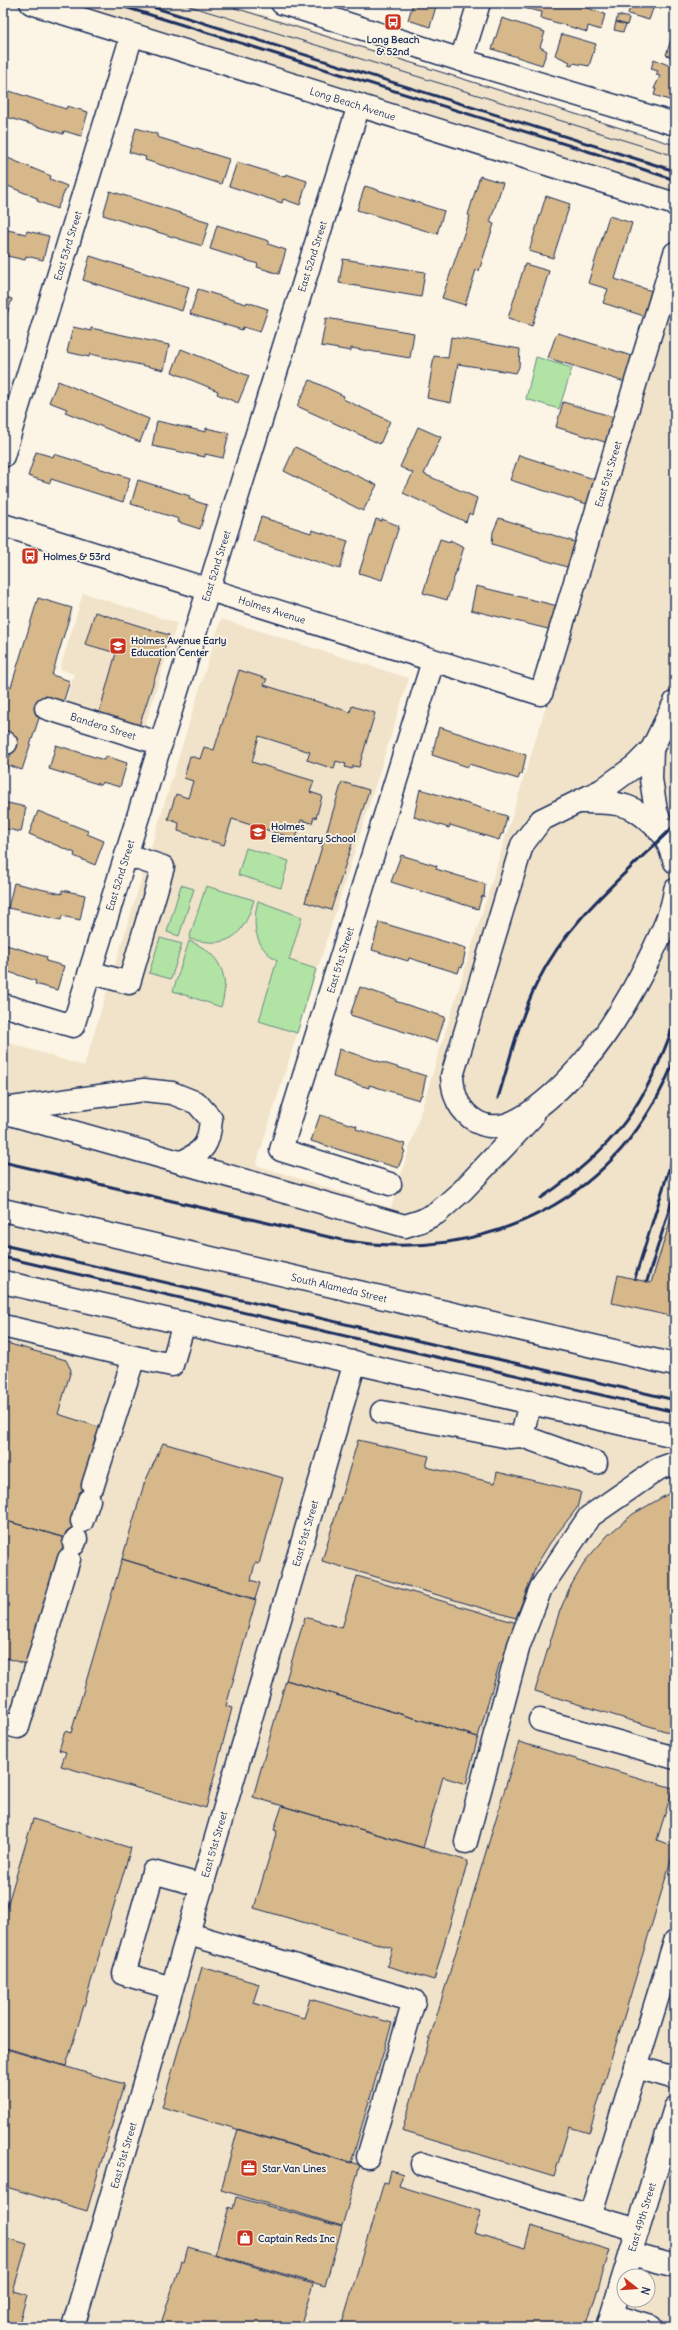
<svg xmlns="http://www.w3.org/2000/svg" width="678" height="2330" viewBox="0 0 678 2330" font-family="Delius,sans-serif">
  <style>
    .built { fill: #f1e3ca; fill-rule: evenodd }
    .green { fill: #b1e4a4; stroke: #668a81 }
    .building { fill: #d6b88a; stroke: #1b2f5e }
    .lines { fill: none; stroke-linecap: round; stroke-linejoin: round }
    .minor-casing { stroke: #1b2f5e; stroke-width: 25 }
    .major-casing { stroke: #1b2f5e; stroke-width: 25 }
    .minor { stroke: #fcf5e5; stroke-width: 22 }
    .major { stroke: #fcf5e5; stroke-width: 22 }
    .tram { stroke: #1b2f5e; stroke-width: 1 }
    .rail { stroke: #1b2f5e; stroke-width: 3 }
    .labels { text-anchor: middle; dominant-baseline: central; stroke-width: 3.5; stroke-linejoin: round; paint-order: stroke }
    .poi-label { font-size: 10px; font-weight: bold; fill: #1b2f5e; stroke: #fcf5e5; text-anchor: start }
    .street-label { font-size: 10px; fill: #1b2f5e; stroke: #fcf5e5 }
  </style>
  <rect width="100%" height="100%" fill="#fcf5e5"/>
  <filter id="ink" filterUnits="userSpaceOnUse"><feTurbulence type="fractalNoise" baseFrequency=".025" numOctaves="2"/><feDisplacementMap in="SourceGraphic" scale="8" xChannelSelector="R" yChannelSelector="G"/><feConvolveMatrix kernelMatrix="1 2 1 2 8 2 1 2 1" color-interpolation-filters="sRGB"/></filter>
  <g filter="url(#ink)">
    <path class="built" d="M66 3H227L675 145V194Z
      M675 288V2327H3V1041L84 1066 221 619 409 678 256 1165 391 1208ZM624 2276H648V2300H624Z
      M83 593 177 623 144 729 65 704 74 674 60 669Z"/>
    <path class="green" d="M536 357 572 368 559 409 526 399Z
      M246 848 289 861 281 888 238 875Z
      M181 885 194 889 179 936 167 932Z
      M206 886 254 900C242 939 229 948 189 939Z
      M258 901 302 917 289 960 316 969 297 1033 259 1021 277 960C254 947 252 924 258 901Z
      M160 938 182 944 171 979 149 973Z
      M189 941C220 952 231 977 221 1007L173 991Z"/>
    <path class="building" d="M413 3H437L430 27 408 20Z
      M519 3H573L605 14 601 30 588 26 587 32 541 18 542 12 523 8Z
      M631 3H655L649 20 628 14Z
      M618 15 629 18 627 25 616 22Z
      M502 18 545 32 540 47 547 51 542 65 492 49Z
      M616 22 626 25 623 32 614 30Z
      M673 33H675V58L666 55Z
      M562 34 596 44 589 66 573 63 572 66 568 65 570 62 555 55Z
      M654 59 675 68V102L654 95 656 89H654L660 76 656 75 658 71 651 69Z
      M3 89 66 109 67 106 88 112 81 136 64 131 63 134 3 116Z
      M136 128 157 134V137L229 159 221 184 145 160 146 157 129 152Z
      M3 156 51 176 50 179 67 186 57 209 37 201V198L3 184Z
      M237 162 285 177 286 174 307 181 300 205 283 199 282 203 229 186Z
      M480 176 503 183 490 222 494 224 479 271 476 270 465 305 442 298 470 216 468 215Z
      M365 186 444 211 437 234 357 210Z
      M110 191 209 222 202 246 103 215Z
      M546 196 570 204 553 258 529 251Z
      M609 216 632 223 615 279 652 291 648 311H646L644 316 603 303 608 289 588 283Z
      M217 225 269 241 268 244 286 250 279 274 257 267 258 264 210 249Z
      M3 229 26 234 27 231 49 236 43 260 26 256 25 260 3 255Z
      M90 256 189 287 182 311 83 280Z
      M343 259 425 272 421 297 339 283Z
      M525 264 549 271 532 326 508 318Z
      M198 289 246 304 247 302 268 309 260 332 243 327 242 330 190 314Z
      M3 296 12 299 4 323H3Z
      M326 318 414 333 410 358 351 348V351L321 346Z
      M73 327 91 331V328L169 345 164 370 90 354 89 357 67 352Z
      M558 333 635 357 628 383 548 358 556 335Z
      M451 337 520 349 519 367 516 373 458 364 451 403 427 398 434 356 448 358Z
      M181 349 249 376 238 403 217 394 218 391 172 372Z
      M310 380 344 396 343 399 390 421 380 444 297 406Z
      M58 381 149 419 140 442 65 412 67 409 49 402Z
      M563 402 617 418 608 443 556 427Z
      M157 421 206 432V428L229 433 223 458 205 454V457L152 446Z
      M418 427 441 437 424 474 477 498 472 515 469 513 466 522 403 493 413 473 400 467Z
      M295 447 377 485 363 511 284 471Z
      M36 452 53 457 54 454 130 478 123 502 51 479 50 483 28 476Z
      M519 455 597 480 590 505 510 480Z
      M138 480 190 496 189 499 207 505 200 529 178 522 179 519 131 504Z
      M261 517 311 533 312 530 348 541 340 569 253 541Z
      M499 518 578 543 570 568 492 544 493 532Z
      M376 519 382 521V519L399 526 382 580 359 573Z
      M440 539 450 542V540L464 547 447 600 423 593Z
      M476 586 558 606 552 630 471 610Z
      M38 598 72 608 52 675 70 681 62 706 40 715 22 770 8 765 5 774 3 773V757L9 759 16 738 3 734V685L11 687Z
      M95 612 169 635 139 726 99 713 116 653 85 644Z
      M239 670 267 679 264 685 350 712 352 706 375 713 359 767 353 766 352 769 345 767 346 764 336 761 334 769 307 760 310 752 259 736 252 762 314 781 310 792 322 796 316 818 314 817 312 823 301 820 296 839 232 819 224 845 178 831 179 823 168 819 176 794 188 798 193 781 184 778 190 756 200 759 204 747 214 750Z
      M439 727 526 755 522 774H520L518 779 469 764 468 767 432 755Z
      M56 745 104 760 106 756 127 763 120 787 102 782 101 785 49 769Z
      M342 782 369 790 331 910 305 902Z
      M420 789 507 816 503 834H501L499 840 450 825 449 828 414 817Z
      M3 802 26 807 21 832 3 828Z
      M38 811 88 831 87 834 104 841 95 865 74 856 75 853 29 834Z
      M401 855 437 866 436 869 485 884 484 897 482 896 478 909 391 882Z
      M14 883 62 894V890L85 895 80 920 62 916 61 920 8 908Z
      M379 922 466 948 462 968 460 967 458 973 409 958 408 961 372 950Z
      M3 944 47 957 46 961 64 966 57 990 35 984 36 981 3 970Z
      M360 987 396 999 395 1001 445 1017 437 1042 350 1015Z
      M339 1049 426 1076 422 1095H421L419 1100 369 1085V1088L333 1077Z
      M320 1115 357 1126 356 1129 405 1144 403 1150 405 1151 398 1168 311 1141Z
      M675 1206V1299L670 1316 612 1303 618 1275 651 1283Z
      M3 1342 66 1360 71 1370 58 1414 102 1428 89 1523 83 1541 69 1539 3 1520Z
      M358 1440 429 1456 426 1467 495 1483 497 1472 581 1492 577 1508 550 1543 537 1564 516 1618 322 1561Z
      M163 1443 283 1478 259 1564 255 1563 251 1580 260 1583 255 1599 122 1559 144 1484Z
      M675 1490V1734L535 1691 559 1613 569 1589 586 1560 608 1535 633 1514Z
      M3 1520 69 1539 31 1666 3 1657Z
      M122 1559 256 1600 226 1706 232 1708 206 1808 61 1766 66 1752 59 1750 65 1731 71 1733Z
      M357 1576 517 1623 505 1663 500 1662 478 1737 286 1680 305 1617 342 1628Z
      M286 1680 478 1737 466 1784 443 1777 423 1848 253 1797Z
      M519 1742 673 1788 657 1840 675 1847 589 2133 569 2127 554 2177 402 2131Z
      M282 1806 468 1861 434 1980 387 1966 392 1948 254 1908 277 1831 274 1830Z
      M33 1819 131 1848 66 2066 3 2047V1920Z
      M202 1967 259 1984 253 2003 304 2018 310 1999 392 2023 351 2163 162 2107Z
      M3 2048 124 2084 87 2211 3 2186Z
      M238 2129 360 2165 342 2226 221 2190Z
      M391 2170 403 2174 399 2186 481 2211 474 2233 525 2248 531 2226 610 2250 586 2327H341L384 2182 388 2183Z
      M236 2197 342 2227 325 2286 215 2254 229 2207 233 2209Z
      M3 2237 27 2244 13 2291 27 2295 18 2327H3Z
      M188 2247 313 2284 300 2327H160L181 2261 184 2262Z"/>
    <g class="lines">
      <g class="minor-casing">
        <g id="minor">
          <path id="s1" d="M31 3 675 204"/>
          <path d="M282 3 461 60 675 124"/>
          <path d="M461 60 479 3"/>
          <path id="s2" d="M3 456 132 35"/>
          <path id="s3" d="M3 525 541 694 675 253"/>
          <path d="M675 702 652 749 635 766 602 790 541 820 522 845 452 1076C453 1096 459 1111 477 1122 498 1133 518 1121 535 1109 587 1070 623 1013 651 955 661 934 672 913 675 890"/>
          <path id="s4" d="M46 708 161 744"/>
          <path d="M3 742 6 743"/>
          <path d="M652 749 651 779 656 811 675 862"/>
          <path d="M581 802C623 803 632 802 662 833"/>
          <path d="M90 972 129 983 163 867 127 855"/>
          <path id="s5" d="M3 1005 73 1026 359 105"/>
          <path d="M4 1109 144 1090 172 1093 197 1103 211 1119C209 1144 205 1151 182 1162"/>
          <path d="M3 1112 405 1226 421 1221 437 1213 463 1190 532 1117"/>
          <path id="s6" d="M390 1184 281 1150 433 661"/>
          <path d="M3 1282 675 1436"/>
          <path d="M3 1326 134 1357"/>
          <path d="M382 1412 509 1437 522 1436 530 1402"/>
          <path d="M522 1436 596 1463"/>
          <path d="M93 1485 134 1357 172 1365 184 1323"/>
          <path d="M82 1521 89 1500"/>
          <path d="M74 1544 76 1539"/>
          <path d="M540 1720 675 1758"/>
          <path d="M3 1723 18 1727 69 1559"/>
          <path d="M466 1842 519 1645 541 1588 589 1517 658 1469 675 1463"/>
          <path d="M189 1934 414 2001 368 2157"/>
          <path d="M172 1988 124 1974 153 1872 203 1886"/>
          <path d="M636 2067 675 2078"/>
          <path d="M422 2164 590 2216 675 1941"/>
          <path d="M590 2216 638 2230"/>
          <path d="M631 2254 675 2266"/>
          <path d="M612 2315 651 2327"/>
          <path id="s7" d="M73 2327 355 1362"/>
          <path id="s8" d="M608 2327 675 2108"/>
        </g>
      </g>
      <g class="major-casing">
        <g id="major">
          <path id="s9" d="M3 1210 675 1365"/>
        </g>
      </g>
      <use href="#minor" class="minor"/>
      <use href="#major" class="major"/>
      <path class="tram" d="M180 3 675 156
        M219 3 675 145"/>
      <path class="rail" d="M112 3 597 154 675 180
        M140 3 675 171
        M498 1098C510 1060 519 1019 537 983 569 918 625 875 675 825
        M3 1162 342 1240C487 1265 622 1199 675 1058
        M541 1198C614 1149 647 1103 675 1021
        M3 1245 675 1400
        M3 1257 675 1412
        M635 1278 675 1150
        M647 1281 675 1191"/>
    </g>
  </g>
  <defs>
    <g id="bus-square" transform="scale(0.9)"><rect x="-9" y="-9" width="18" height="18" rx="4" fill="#c8321e" stroke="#fcf5e5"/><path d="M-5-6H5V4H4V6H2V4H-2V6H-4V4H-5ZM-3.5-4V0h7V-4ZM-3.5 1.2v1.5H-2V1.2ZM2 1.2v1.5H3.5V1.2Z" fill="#fff"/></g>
    <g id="school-square" transform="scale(0.9)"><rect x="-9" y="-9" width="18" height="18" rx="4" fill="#c8321e" stroke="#fcf5e5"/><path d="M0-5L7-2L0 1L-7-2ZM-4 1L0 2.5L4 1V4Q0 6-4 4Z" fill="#fff"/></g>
    <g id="office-square" transform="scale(0.9)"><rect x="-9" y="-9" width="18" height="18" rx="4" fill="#c8321e" stroke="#fcf5e5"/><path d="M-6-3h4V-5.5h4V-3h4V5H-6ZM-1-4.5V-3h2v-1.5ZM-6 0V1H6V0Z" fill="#fff"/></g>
    <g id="shop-square" transform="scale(0.9)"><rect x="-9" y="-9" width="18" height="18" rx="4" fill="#c8321e" stroke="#fcf5e5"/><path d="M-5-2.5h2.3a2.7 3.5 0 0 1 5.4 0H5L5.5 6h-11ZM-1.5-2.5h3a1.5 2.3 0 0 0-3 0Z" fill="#fff"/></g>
  </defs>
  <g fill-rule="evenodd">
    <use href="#bus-square" x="393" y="22"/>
    <use href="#bus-square" x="30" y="556"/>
    <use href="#school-square" x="118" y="646"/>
    <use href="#school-square" x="258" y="832"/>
    <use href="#office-square" x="249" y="2168"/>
    <use href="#shop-square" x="245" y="2238"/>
  </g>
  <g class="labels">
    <g class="poi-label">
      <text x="393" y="39" text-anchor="middle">Long Beach<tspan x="393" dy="12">&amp; 52nd</tspan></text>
      <text x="43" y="556">Holmes &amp; 53rd</text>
      <text x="131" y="640">Holmes Avenue Early<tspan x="131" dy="12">Education Center</tspan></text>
      <text x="271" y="826">Holmes<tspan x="271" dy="12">Elementary School</tspan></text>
      <text x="262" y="2168">Star Van Lines</text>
      <text x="258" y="2238">Captain Reds Inc</text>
    </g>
    <g class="street-label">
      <text stroke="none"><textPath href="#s1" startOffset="337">Long Beach Avenue</textPath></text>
      <text stroke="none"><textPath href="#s2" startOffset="220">East 53rd Street</textPath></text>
      <text stroke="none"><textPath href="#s5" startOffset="879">East 52nd Street</textPath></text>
      <text stroke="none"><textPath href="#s3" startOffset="794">East 51st Street</textPath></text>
      <text stroke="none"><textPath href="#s5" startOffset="555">East 52nd Street</textPath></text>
      <text stroke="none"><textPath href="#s3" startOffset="282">Holmes Avenue</textPath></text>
      <text stroke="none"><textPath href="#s4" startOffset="60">Bandera Street</textPath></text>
      <text stroke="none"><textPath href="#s5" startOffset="231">East 52nd Street</textPath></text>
      <text stroke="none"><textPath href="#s6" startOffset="313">East 51st Street</textPath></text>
      <text stroke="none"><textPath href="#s9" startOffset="345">South Alameda Street</textPath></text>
      <text stroke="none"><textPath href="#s7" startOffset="827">East 51st Street</textPath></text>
      <text stroke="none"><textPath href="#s7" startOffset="503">East 51st Street</textPath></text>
      <text stroke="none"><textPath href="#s7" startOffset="179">East 51st Street</textPath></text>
      <text stroke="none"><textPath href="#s8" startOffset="115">East 49th Street</textPath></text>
    </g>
  </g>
  <rect width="678" height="2330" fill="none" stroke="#fcf5e5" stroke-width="16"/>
  <rect x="8" y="8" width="662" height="2314" fill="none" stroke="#1b2f5e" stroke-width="1.5" filter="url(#ink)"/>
  <g transform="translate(636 2288) rotate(107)"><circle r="19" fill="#fcf5e5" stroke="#a2a6af"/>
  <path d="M0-3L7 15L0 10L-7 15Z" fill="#c8321e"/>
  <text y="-6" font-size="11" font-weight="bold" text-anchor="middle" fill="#1b2f5e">N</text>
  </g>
</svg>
